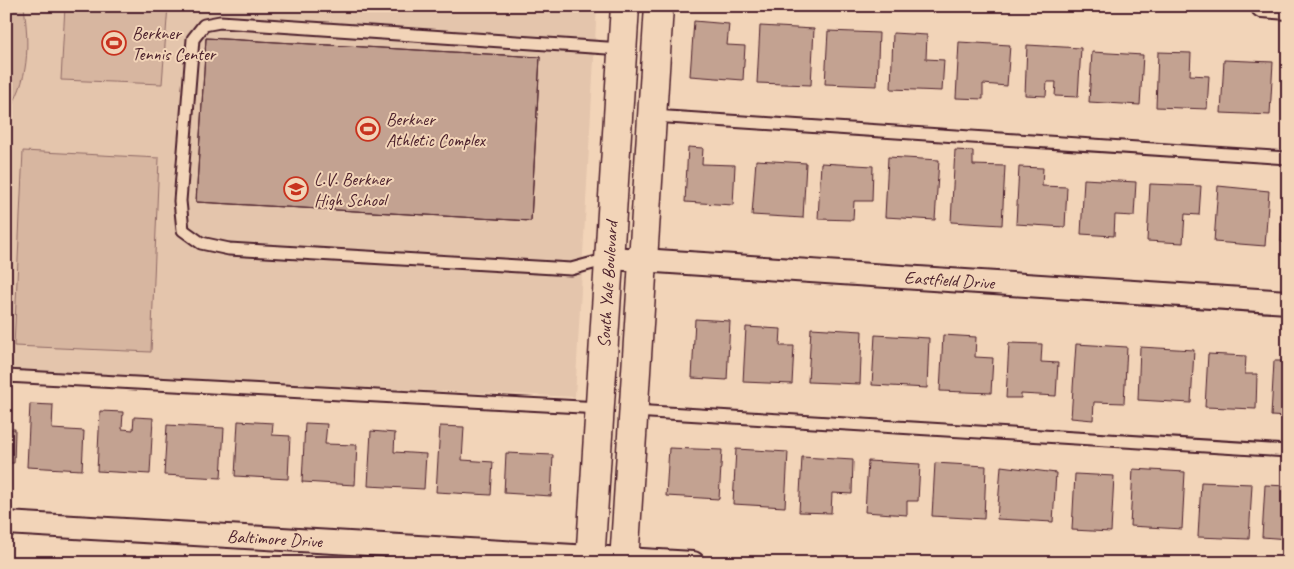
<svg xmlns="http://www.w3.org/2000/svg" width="1294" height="569" viewBox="0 0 1294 569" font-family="Caveat,sans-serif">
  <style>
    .built { fill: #e4c5ac }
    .green { fill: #d7b6a0; stroke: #906a66 }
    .building { fill: #c3a291; stroke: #4a1f2b }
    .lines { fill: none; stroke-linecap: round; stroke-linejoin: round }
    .lane-casing { stroke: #4a1f2b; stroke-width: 15 }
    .street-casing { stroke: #4a1f2b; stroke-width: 26 }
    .secondary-casing { stroke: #4a1f2b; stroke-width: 31 }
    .lane { stroke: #f2d4b8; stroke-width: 11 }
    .street { stroke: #f2d4b8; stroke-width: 22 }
    .secondary { stroke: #f2d4b8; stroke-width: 28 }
    .labels { text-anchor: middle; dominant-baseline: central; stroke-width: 4; stroke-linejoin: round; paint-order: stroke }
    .poi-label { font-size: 18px; fill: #4a1f2b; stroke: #f2d4b8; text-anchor: start }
    .street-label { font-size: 18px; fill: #4a1f2b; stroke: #f2d4b8 }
  </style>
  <rect width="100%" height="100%" fill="#f2d4b8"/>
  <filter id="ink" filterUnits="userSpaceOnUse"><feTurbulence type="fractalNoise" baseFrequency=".02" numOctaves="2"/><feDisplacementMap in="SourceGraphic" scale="10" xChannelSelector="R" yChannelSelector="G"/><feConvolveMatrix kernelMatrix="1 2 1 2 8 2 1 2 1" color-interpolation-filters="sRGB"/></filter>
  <g filter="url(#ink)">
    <path class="built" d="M6 6H597L575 397 6 372Z"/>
    <path class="green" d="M6 6H24C29 46 30 80 6 115Z
      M65 6H168L162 84 61 80Z
      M23 151 159 158 151 352 14 346Z"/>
    <path class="building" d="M694 21 729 24 727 45 745 46 743 80 690 76Z
      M760 26 814 29 811 85 757 83Z
      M828 31 879 33 877 86 825 84Z
      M893 33 927 35 926 59 944 60 942 91 891 89Z
      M206 38 540 57 531 221 196 202Z
      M206 38 540 57 531 221 196 202Z
      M959 42 1010 45 1007 86 983 84V99L956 98Z
      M1027 45 1081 48 1078 97 1055 96 1056 82H1047L1046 96 1025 95Z
      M1092 52 1143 55 1140 105 1089 102Z
      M1158 52 1191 53 1190 75 1209 76 1207 109 1156 107Z
      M1224 60 1273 62 1270 115 1221 113Z
      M688 147 703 148 702 164 735 165 733 205 685 202Z
      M955 150 973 151V165L1005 166 1002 225 951 222Z
      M888 157 939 160 935 220 885 217Z
      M756 160 806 163 803 218 752 215Z
      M821 163 873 166 872 201H854L853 220 818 219Z
      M1019 167 1043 168 1042 186 1067 187 1065 227 1016 224Z
      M1084 179 1136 182 1134 216 1115 215 1114 236 1081 234Z
      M1150 184 1201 186 1199 215 1185 214 1183 243 1147 241Z
      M1218 186 1269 191 1265 246 1214 242Z
      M1283 191H1288V243L1281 242Z
      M695 319 730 321 727 380 692 378Z
      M746 327 781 329 780 346H794L792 384 743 382Z
      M811 328 862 331 860 384 808 382Z
      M875 335 929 338 927 388 872 385Z
      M943 335 976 337 975 357 993 358 991 393 940 391Z
      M1009 343 1042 344 1041 362 1058 363 1056 396 1021 394V398H1006Z
      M1076 344 1127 347 1124 403 1094 402 1093 420 1071 418Z
      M1140 347 1194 350 1191 403 1138 400Z
      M1208 354 1246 356 1245 374H1257L1256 409 1205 407Z
      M1274 361H1288V417L1271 416Z
      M30 404 53 405 52 429 84 431 82 470 27 467Z
      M100 411 123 412 122 429 133 430 134 417 153 418 150 474 97 471Z
      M238 421 273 423 272 435 290 436 288 479 235 476Z
      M305 423 327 424 325 444 357 445 355 485 302 482Z
      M167 425 224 428 221 478 164 475Z
      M440 426 464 427 462 460 493 462 491 495 436 492Z
      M6 429H15L14 463H6Z
      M371 431 395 433 394 452 426 454 424 489 368 486Z
      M669 448 722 450 719 499 666 496Z
      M736 449 788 452 785 507 733 504Z
      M506 453 553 455 551 496 504 493Z
      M802 457 853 460 852 494 832 493 831 513 799 512Z
      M868 461 920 464 918 501H907V515L865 512Z
      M935 463 986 466 984 519 932 516Z
      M1001 466 1056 473 1053 522 997 519Z
      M1133 469 1185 472 1182 529 1130 526Z
      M1075 474 1114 476 1111 532 1072 530Z
      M1201 482 1252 484 1249 539 1198 537Z
      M1265 485 1288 486V539L1262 537Z"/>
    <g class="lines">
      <g class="lane-casing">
        <path id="lane" d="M653 116 1288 158
          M608 259 571 269 229 249 201 243 183 230 180 201 193 39 204 25 220 22 622 49
          M6 376 600 408
          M634 411 1288 451"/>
      </g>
      <g class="street-casing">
        <g id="street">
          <path d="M1262 6 1288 8"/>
          <path id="s1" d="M610 258 1288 302"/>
          <path id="s2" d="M6 523 693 563"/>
        </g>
      </g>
      <g class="secondary-casing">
        <g id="secondary">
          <path id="s3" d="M590 563 625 6"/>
          <path d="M624 563 659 6"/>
        </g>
      </g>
      <use href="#lane" class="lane"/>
      <use href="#street" class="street"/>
      <use href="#secondary" class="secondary"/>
    </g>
  </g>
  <defs>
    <g id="stadium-ring" transform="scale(1.25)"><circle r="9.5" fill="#f2d4b8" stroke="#c8321e" stroke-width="1.5"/><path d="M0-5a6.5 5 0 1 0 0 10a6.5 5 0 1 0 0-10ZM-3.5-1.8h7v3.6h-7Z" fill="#c8321e"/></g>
    <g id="school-ring" transform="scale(1.25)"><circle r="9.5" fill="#f2d4b8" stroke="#c8321e" stroke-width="1.5"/><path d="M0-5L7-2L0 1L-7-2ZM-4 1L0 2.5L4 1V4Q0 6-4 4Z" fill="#c8321e"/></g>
  </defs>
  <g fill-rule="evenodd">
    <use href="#stadium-ring" x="114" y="43"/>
    <use href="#stadium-ring" x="368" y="129"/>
    <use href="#school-ring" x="296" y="189"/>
  </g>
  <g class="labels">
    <g class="poi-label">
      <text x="132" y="33">Berkner<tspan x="132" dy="21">Tennis Center</tspan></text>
      <text x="386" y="119">Berkner<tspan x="386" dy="21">Athletic Complex</tspan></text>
      <text x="314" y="179">L.V. Berkner<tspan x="314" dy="21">High School</tspan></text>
    </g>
    <g class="street-label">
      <text stroke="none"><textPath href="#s1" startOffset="340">Eastfield Drive</textPath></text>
      <text stroke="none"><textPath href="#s3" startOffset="279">South Yale Boulevard</textPath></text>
      <text stroke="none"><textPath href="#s2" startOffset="269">Baltimore Drive</textPath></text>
    </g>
  </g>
  <rect width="1294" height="569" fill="none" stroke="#f2d4b8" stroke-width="25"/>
  <rect x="12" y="12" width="1269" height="544" fill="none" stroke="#4a1f2b" stroke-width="2" filter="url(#ink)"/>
</svg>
